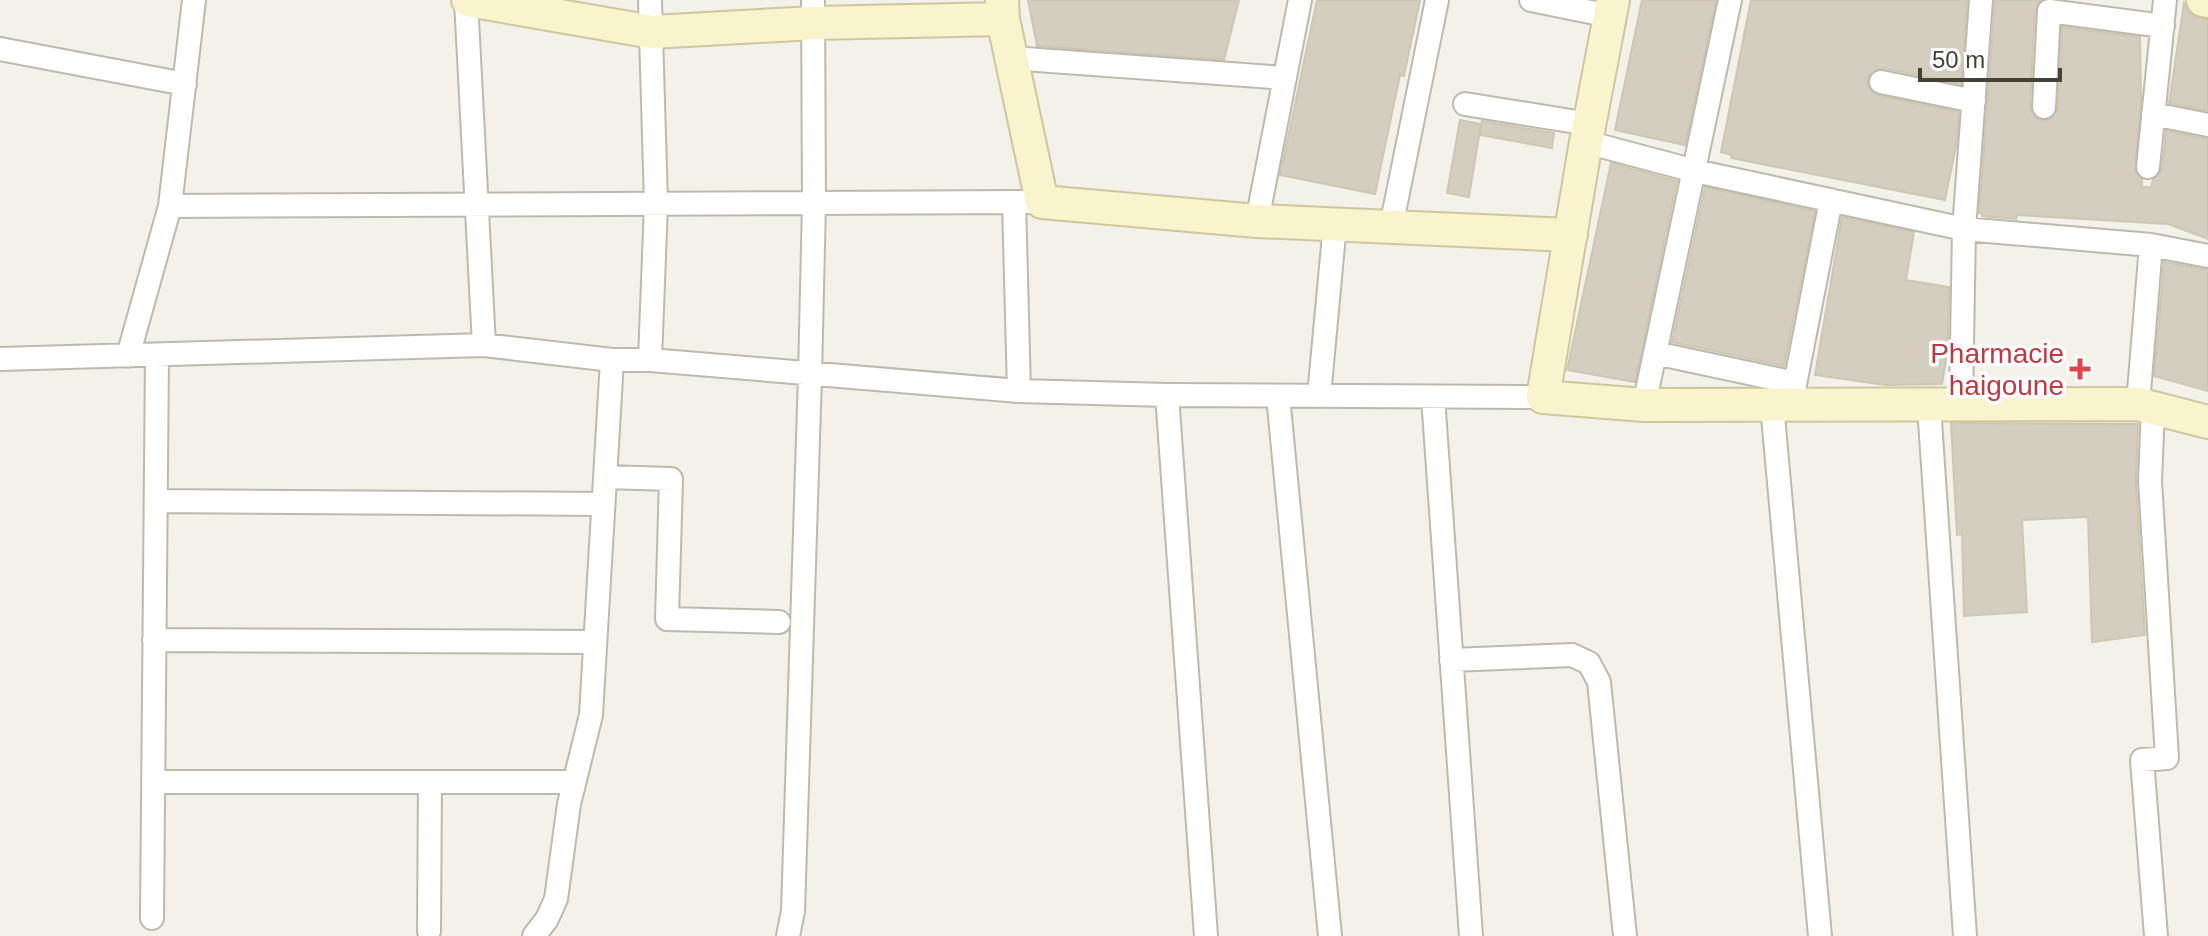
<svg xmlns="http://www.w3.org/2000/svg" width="2208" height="936" viewBox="0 0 2208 936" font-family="Arial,sans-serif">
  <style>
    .building { fill: #d3cec0; stroke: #cdc7b4; stroke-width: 2 }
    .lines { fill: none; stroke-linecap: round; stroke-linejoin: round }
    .street-casing { stroke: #bdbaad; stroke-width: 26 }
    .secondary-casing { stroke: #cec79d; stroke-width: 36 }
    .street { stroke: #fff; stroke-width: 22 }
    .secondary { stroke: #f9f4cd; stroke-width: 32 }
    .health-dot { fill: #e0444e; stroke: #fff; stroke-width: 3 }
    .labels { text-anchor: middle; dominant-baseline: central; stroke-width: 7; stroke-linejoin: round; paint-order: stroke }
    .health-label { font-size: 28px; fill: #be3a42; stroke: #fff; text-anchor: end }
  </style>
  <rect width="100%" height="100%" fill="#f3f1e9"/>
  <path class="building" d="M1028 0H1239L1224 60 1037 46Z
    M1317 0H1420L1404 76 1400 75 1375 194 1280 175Z
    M1642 0H1716L1685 145 1615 130Z
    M1751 0H1967L1961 84 1883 68 1871 72 1867 80 1868 87 1877 95 1959 112 1956 146 1945 200 1731 158 1732 155 1721 152Z
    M1995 0H2041L2035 10 2030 106 2032 114 2042 121 2051 119 2058 108 2062 27 2140 37 2141 100 2135 172 2142 179V187H2151L2153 180 2162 169 2166 131 2208 139V239L2168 224 2017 215 2016 219 1982 216V213H1979Z
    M2184 3 2191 15 2208 20V111L2169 103Z
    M1460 120 1481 124 1469 197 1447 193Z
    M1482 121 1554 133 1552 148 1480 135Z
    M1611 163 1677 181 1635 382 1567 370Z
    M1705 187 1815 211 1784 366 1672 342Z
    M1842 217 1914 232 1906 280 1949 287 1948 348 1942 384 1885 385 1815 375Z
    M2164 262 2208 270V391L2154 376Z
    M1951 423 2138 424 2136 482 2145 635 2092 642 2088 517 2022 520 2027 612 1964 616 1962 534 1957 535Z"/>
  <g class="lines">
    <g class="street-casing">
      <path id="street" d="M466 0 484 345
        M650 0 656 204 650 360
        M1531 0 1610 16
        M0 49 185 84
        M1011 58 1285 78
        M1881 82 1974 101
        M1465 104 1589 124
        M2044 107 2049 11 2163 26
        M2153 114 2208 125
        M1586 142 1695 171 1964 229 2151 245 2208 256
        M2148 167 2165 0
        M1014 202 1019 391
        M170 206 1042 202
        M1257 221 1300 0
        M1391 227 1437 0
        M1655 353 1795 383
        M128 356 170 206 194 0
        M0 359 484 345 612 360H650L1019 391 1167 395 1543 397
        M1167 395 1206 936
        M1278 396 1330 936
        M1319 396 1335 224
        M1433 397 1471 936
        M1961 403 1964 229 1981 0
        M2138 404 2151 245
        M1644 405 1730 0
        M1772 405 1820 936
        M1791 405 1831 200
        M1929 406 1965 936
        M2153 408 2150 481 2167 758 2142 760 2156 936
        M605 477 671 479 667 619 779 622
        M156 501 603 504
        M154 640 594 642
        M1451 660 1572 655 1589 663 1599 682 1625 936
        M153 782H574
        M152 918 157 355
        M429 931 430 782
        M534 936 547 919 556 899 569 804 591 715 612 360
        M788 936 793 911 810 375 814 203 813 0"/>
    </g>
    <g class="secondary-casing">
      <path id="secondary" d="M468 0 652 32 814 23 1003 19
        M1002 0 1003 19 1042 202 1257 221 1571 235
        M1613 0 1586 142 1543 397 1644 405 2138 404 2208 422
        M2203 0 2208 1"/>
    </g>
    <use href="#street" class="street"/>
    <use href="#secondary" class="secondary"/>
  </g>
  <path class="health-dot" d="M2076 357h8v8h8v8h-8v8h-8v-8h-8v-8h8z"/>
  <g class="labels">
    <g class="health-label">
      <text x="2064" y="353">Pharmacie<tspan x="2064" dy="32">haigoune</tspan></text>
    </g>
  </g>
  <path d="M1920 68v12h140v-12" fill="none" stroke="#464238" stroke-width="4"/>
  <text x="1932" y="68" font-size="24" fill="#464238" stroke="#ffffff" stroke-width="6" paint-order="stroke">50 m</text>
</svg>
